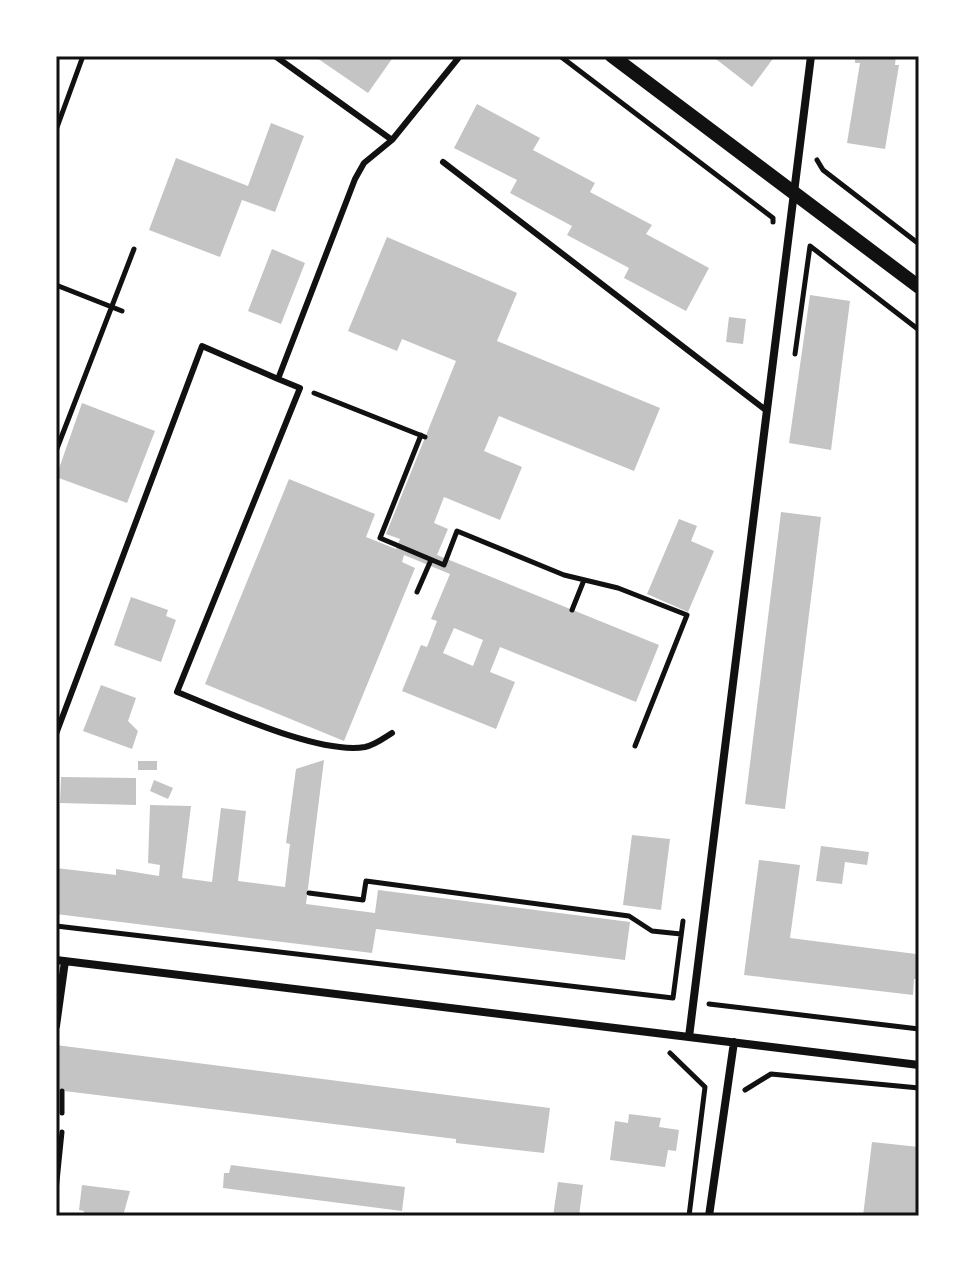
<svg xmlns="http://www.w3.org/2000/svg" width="975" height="1272" viewBox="0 0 975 1272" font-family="'Exo 2',sans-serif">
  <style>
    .building { fill: #c4c4c4; fill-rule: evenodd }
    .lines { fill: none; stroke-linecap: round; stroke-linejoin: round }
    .path { stroke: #111; stroke-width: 5 }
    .service { stroke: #111; stroke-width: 6 }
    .minor { stroke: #111; stroke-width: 8 }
    .tertiary { stroke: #111; stroke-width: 14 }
    .neatline { fill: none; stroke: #111; stroke-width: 3 }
  </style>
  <rect width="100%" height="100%" fill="#fff"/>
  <path class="building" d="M314 56H394L368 93Z
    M712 56H775L752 87Z
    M855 56H896L895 65H899L885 149 847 143 860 63H855Z
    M477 104 540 138 533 150 595 183 590 192 652 225 646 234 709 268 686 311 624 278 629 268 567 235 572 226 510 193 517 180 454 148Z
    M271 123 304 136 275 212 242 200 220 257 149 230 176 158 248 186Z
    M387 237 517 293 497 341 660 408 634 471 499 416 484 451 522 467 500 520 444 497 434 523 448 529 437 555 659 645 636 702 500 647 490 672 515 682 496 729 402 691 421 645 427 647 437 621 431 619 450 574 404 555 402 562 415 568 344 741 205 684 289 479 375 514 366 537 396 549 400 539 386 534 456 361 402 339 397 351 348 331ZM454 628 483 640 473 666 443 653Z
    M272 249 305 263 281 324 248 311Z
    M810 295 850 301 831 450 789 443Z
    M729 317 746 319 743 344 726 342Z
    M82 403 155 431 127 503 56 477Z
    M781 512 821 517 785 809 745 804Z
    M679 519 697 526 691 541 714 551 688 612 647 594Z
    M131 597 168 610 166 616 176 620 161 662 114 645Z
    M101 685 136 698 128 721 138 731 132 749 83 731Z
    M324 760 306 904 375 913 378 890 630 922 625 960 376 929 372 953 56 914V868L116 875V869L159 876 160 865 148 863 150 805 191 806 182 878 212 882 221 808 246 811 238 881 285 887 290 844 286 843 296 769Z
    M138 761H157V770H138Z
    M61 777 136 778V805L60 803Z
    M154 780 173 788 168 799 150 791Z
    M632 835 670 839 661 910 623 905Z
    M821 846 869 852 867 865 845 862 842 884 816 881Z
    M759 860 800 865 790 938 916 954 919 945V979H914L913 995 744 975Z
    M56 1045 550 1108 544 1153 456 1143V1139L56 1090Z
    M629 1114 661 1118 659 1127 679 1130 676 1151 668 1150 665 1167 610 1160 615 1121 628 1123Z
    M872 1142 919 1147V1216H863Z
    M231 1165 405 1187 402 1211 223 1188 224 1173H229Z
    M558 1182 583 1185 579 1216H553Z
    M82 1185 130 1191 123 1216H83L84 1211 79 1210Z"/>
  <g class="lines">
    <path class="path" d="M560 56 773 218V222
      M56 130 83 56
      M817 160 823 170 919 244
      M56 285 122 311
      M795 354 810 246 919 330
      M314 393 425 437
      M421 435 380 538 444 565 457 531 564 575 618 588 687 615 635 746
      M56 451 134 249
      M417 592 431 560
      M572 610 584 580
      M309 893 363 900 366 881 629 916 652 931 681 934
      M56 926 673 998 683 921
      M709 1004 919 1029
      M670 1053 705 1087 689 1216
      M745 1090 771 1074 919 1088
      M62 1091V1113
      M56 1191 62 1132"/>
    <path class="service" d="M275 56 392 140
      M443 162 767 411
      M278 379 300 388 177 692C223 710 318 755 365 747 375 745 384 738 392 733
      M56 734 202 346 278 379 355 179 364 163 392 140 460 56"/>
    <path class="minor" d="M56 960 919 1065
      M56 1026 65 961
      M689 1037 811 56
      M709 1216 734 1042"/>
    <path class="tertiary" d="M612 56 919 287"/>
  </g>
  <rect width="975" height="1272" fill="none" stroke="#ffffff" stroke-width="116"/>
  <rect x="58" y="58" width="859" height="1156" class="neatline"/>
</svg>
